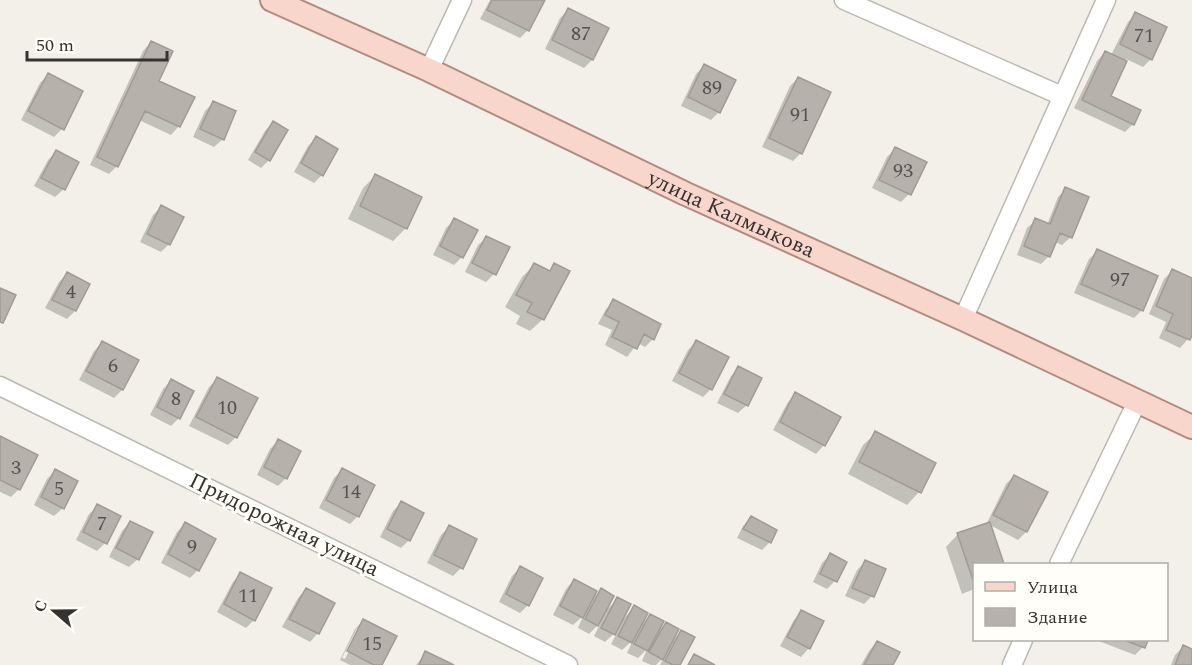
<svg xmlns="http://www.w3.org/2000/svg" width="1192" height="665" viewBox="0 0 1192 665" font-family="Spectral,serif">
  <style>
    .shadow { fill: #0003; fill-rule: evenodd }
    .building { fill: #b7b1ab; stroke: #a19b95; stroke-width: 1.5 }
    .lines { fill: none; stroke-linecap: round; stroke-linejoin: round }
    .minor-casing { stroke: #bbb9b2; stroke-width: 21 }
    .major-casing { stroke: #b18b7f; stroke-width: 26 }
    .minor { stroke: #fff; stroke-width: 18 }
    .major { stroke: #f8d6cb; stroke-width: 22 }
    .labels { text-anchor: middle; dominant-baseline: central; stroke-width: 6; stroke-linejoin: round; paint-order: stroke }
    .number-label { font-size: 20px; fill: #55524f }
    .street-label { font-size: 22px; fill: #343330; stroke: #fffef9 }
  </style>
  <rect width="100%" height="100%" fill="#f2f0e8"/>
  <path class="shadow" d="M490 0H543L528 30 520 38 480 19Z
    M568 10 592 60 584 68 545 49 560 18Z
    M1136 14 1151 59 1143 67 1126 59 1109 97 1133 124 1125 132 1074 108 1097 61 1105 52 1111 55 1128 22Z
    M151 42 157 81 179 126 171 135 139 120 117 166 109 174 90 165 143 51Z
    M704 66 719 112 711 120 681 106 696 74Z
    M48 75 62 129 54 137 21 120 40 83Z
    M798 78 801 153 793 161 762 147 790 86Z
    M213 103 223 139 214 147 193 137 205 111Z
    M273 122 269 160 261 168 248 160 265 131Z
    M316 138 322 175 314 183 294 172 308 146Z
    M895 149 909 194 901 202 872 188 887 157Z
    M56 152 64 189 55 197 34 186 48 160Z
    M375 176 420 198 405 229 393 241 348 219 363 188Z
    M1066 189 1071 237 1062 245 1055 242 1049 256 1041 264 1017 255 1027 228 1036 220 1047 225 1058 197Z
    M161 207 169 244 161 252 140 242 153 215Z
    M454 220 462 257 454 265 433 255 446 228Z
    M487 237 508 248 494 274 486 282 465 272 478 245Z
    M1097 251 1142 310 1134 318 1074 293 1089 259Z
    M534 265 548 272 554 265 543 319 530 331 516 324 520 316 505 307 522 277Z
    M1172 271 1192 280V332L1188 339 1180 348 1159 338 1166 322 1149 314 1164 279Z
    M67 274 88 284 75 311 67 319 45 308 59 282Z
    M614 301 653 339 645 347 638 343 627 357 605 345 612 330 598 324 606 309Z
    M696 342 711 389 703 397 672 381 688 350Z
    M102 343 122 390 114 398 79 380 94 351Z
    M739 368 760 379 747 405 738 413 717 403 731 376Z
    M217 379 236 437 228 445 189 426 209 387Z
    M171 381 179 418 171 426 150 415 163 389Z
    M796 394 839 417 824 445 816 454 773 430 788 402Z
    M876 433 934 463 919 492 907 505 848 474 863 445Z
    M0 437 19 489 11 497 0 492Z
    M278 441 286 478 278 486 257 475 270 449Z
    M342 470 358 516 350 524 319 508 334 478Z
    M55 471 63 508 54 516 34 505 47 479Z
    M1014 476 1026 532 1018 540 990 525 1002 564H974V589L962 594 946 547 958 534 986 525 1006 484Z
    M401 503 409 540 401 548 380 537 393 511Z
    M98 506 105 543 97 551 76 540 89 514Z
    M751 518 770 542 762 550 737 538 743 526Z
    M130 522 138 559 129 567 109 557 122 531Z
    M185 524 198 570 190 578 161 563 177 532Z
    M449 527 461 568 453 576 427 563 441 535Z
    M830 555 835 581 827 589 813 582 822 563Z
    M865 562 884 570 872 596 864 604 845 596 857 570Z
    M520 568 528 605 520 613 499 602 512 576Z
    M241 574 254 620 246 628 217 612 233 582Z
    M574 580 591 600 601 590 606 610 618 599 622 620 635 607 640 626 650 615 657 632 666 623 672 641 681 632 678 665H660L664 657 656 665H651L642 661 647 649 638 658 627 653 633 640 622 650 611 644 619 629 605 642 594 636 601 622 589 634 578 628 583 616 573 625 553 615 566 589Z
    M306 589 333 604 318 633 310 642 282 627 298 598Z
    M802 612 809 648 801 657 780 646 794 620Z
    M363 621 380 665H350L340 660 355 629ZM357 628H360L345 659 342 658Z
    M1096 640H1146L1143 647 1135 655Z
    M877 642 892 665H861L869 651Z
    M1183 647 1192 650V665H1171L1175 655Z
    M426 653 451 665H416Z"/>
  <path class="building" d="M492 0H545L529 31 487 10Z
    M568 8 609 28 593 60 552 40Z
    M1135 12 1167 27 1152 60 1120 44Z
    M151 41 173 51 159 81 195 97 180 127 145 111 118 167 97 157Z
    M1105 51 1127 61 1111 96 1141 110 1134 125 1082 100Z
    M704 64 736 80 720 113 688 97Z
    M48 73 83 91 64 130 28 111Z
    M798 77 831 92 802 154 769 138Z
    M213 101 236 111 224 140 200 129Z
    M273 121 288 130 270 161 255 152Z
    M316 136 338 149 323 176 301 163Z
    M895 147 927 162 911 195 879 180Z
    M56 150 79 162 65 190 41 178Z
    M375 174 422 197 407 229 360 206Z
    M1065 187 1089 197 1072 238 1060 233 1050 257 1024 246 1035 218 1050 224Z
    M161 205 184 217 170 245 147 234Z
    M454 218 478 230 463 258 440 246Z
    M486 236 510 247 496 275 472 263Z
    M1097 249 1158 276 1143 311 1081 284Z
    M534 263 550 271 554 263 570 271 544 320 527 312 532 303 516 295Z
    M1172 269 1192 278V335L1190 340 1166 330 1173 314 1156 306Z
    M67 272 90 284 76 311 52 300Z
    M0 288 16 295 3 323 0 322Z
    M613 299 661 324 654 340 644 334 637 349 612 337 619 322 605 315Z
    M696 340 729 357 712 390 679 373Z
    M102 341 139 360 123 390 86 371Z
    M738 366 762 378 748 406 724 394Z
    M217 377 258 398 237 438 196 417Z
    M171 379 194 391 180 419 157 407Z
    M795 392 841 417 825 446 780 422Z
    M875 431 936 463 921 493 859 462Z
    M0 436 38 455 20 490 0 480Z
    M278 439 301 451 287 479 264 467Z
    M342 468 375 485 359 517 326 500Z
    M55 469 78 481 64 509 41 497Z
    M1014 475 1048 492 1027 532 993 515Z
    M401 501 424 513 410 541 387 529Z
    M97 504 121 516 107 544 83 532Z
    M751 516 777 530 771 543 743 529Z
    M130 521 153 532 139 560 116 548Z
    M185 522 216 539 199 571 168 554Z
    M990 522 1004 564H974V583L957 533Z
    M449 525 477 539 463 569 434 555Z
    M830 553 847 562 837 582 820 574Z
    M865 560 886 569 874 597 852 588Z
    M520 566 543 578 529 606 506 594Z
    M240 572 272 588 255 621 224 604Z
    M574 579 597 591 583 618 560 606Z
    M306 588 335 603 319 634 289 619Z
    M601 588 614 596 598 626 585 619Z
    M617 597 631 604 615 635 601 628Z
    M634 605 648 613 632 643 618 636Z
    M801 610 824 621 810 649 787 637Z
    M650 614 664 621 648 651 634 644Z
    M363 619 397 636 382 665H374L347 651Z
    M666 622 679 629 663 660 649 652Z
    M681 630 695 637 680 665H673L665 661Z
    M1124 640H1148L1145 648Z
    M877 641 900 652 893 665H864Z
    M1183 645 1192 649V665H1175Z
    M425 651 454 665H419Z
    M694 654 715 665H688Z"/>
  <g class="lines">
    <g class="minor-casing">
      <path id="minor" d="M844 0 1062 96
        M429 70 462 0
        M963 319 1106 0
        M0 386 568 665
        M1059 564 1137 402
        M1012 665 1023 640"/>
    </g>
    <g class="major-casing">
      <g id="major">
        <path id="s1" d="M272 0 429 70 686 194 963 319 1192 427"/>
      </g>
    </g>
    <use href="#minor" class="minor"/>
    <use href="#major" class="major"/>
  </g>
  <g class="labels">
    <g class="number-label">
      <text x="581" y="34">87</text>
      <text x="1144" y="36">71</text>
      <text x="712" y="88">89</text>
      <text x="800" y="115">91</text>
      <text x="903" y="171">93</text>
      <text x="1120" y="280">97</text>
      <text x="71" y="292">4</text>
      <text x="113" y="366">6</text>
      <text x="176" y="399">8</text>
      <text x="227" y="408">10</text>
      <text x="16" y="468">3</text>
      <text x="59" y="489">5</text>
      <text x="351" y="492">14</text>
      <text x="102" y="524">7</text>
      <text x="192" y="547">9</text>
      <text x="248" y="596">11</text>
      <text x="372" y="644">15</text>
    </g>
    <g class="street-label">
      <text stroke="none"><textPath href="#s1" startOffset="507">улица Калмыкова</textPath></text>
      <text transform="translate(284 525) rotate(26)">Придорожная улица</text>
    </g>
  </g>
  <rect x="973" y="563" width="195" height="78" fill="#fffef9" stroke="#aeada9" stroke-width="1.5"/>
  <rect x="985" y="582" width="30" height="9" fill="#f8d6cb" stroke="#aeada9" stroke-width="1.5"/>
  <text x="1027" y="593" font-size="18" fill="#343330">Улица</text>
  <rect x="985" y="608" width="30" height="18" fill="#b7b1ab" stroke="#aeada9" stroke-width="1.5"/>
  <text x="1027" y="623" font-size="18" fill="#343330">Здание</text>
  <g transform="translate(54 611) rotate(290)" stroke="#fffef9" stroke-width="4.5" paint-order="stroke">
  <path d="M0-4.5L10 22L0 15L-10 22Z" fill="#343330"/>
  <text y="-9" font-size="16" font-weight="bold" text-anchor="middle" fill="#343330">С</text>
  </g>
  <path d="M27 51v9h140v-9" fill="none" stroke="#343330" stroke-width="3"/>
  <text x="36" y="51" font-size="18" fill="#343330" stroke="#fffef9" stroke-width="4.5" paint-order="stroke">50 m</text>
</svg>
